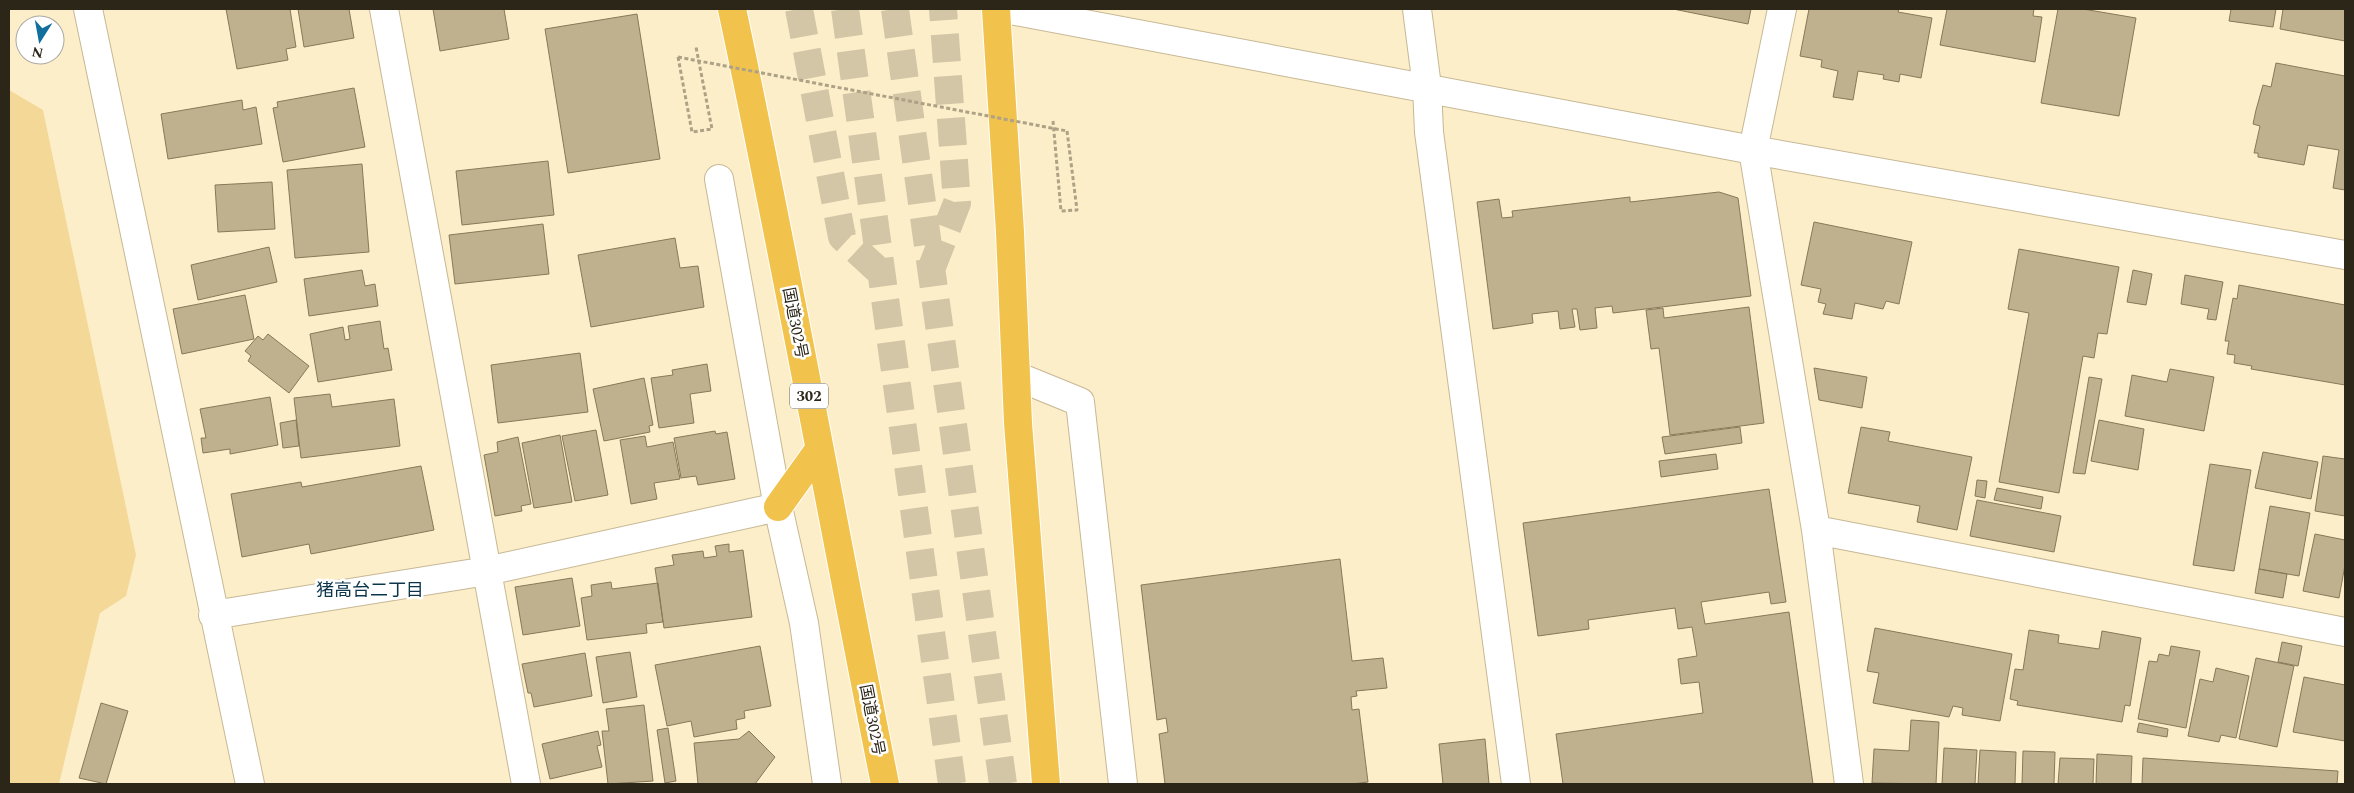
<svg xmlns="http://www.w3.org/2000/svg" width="2354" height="793" viewBox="0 0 2354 793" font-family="Spectral,'Noto Sans JP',serif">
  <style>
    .green { fill: #f4d898 }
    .building { fill: #bfb08e; stroke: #877958 }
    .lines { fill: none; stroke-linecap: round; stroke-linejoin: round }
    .highway-tunnel { stroke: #d3c6a6; stroke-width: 28; stroke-dasharray: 28 14; stroke-linecap: butt }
    .minor-casing { stroke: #c7b895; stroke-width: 30 }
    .highway-casing { stroke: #fff; stroke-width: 30 }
    .path { stroke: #ada286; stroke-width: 3; stroke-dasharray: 4 2.5; stroke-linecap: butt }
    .minor { stroke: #fff; stroke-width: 28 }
    .highway { stroke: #f2c34c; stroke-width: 28 }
    .path-bridge { stroke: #ada286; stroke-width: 3; stroke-dasharray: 4 2.5; stroke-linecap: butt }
    .labels { text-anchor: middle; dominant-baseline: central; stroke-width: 5; stroke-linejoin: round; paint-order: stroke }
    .shield { fill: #fff; stroke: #6b675d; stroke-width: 1 }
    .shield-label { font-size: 15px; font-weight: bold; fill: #2c2618 }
    .street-label { font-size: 16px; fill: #2c2618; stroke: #fff }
    .neighbourhood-label { font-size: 18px; fill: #0b354b; stroke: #fff }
  </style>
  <rect width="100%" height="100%" fill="#fdeeca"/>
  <path class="green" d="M9 90 43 110 136 555 126 596 100 613 59 784H9Z"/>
  <path class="building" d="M226 9H290L296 47 286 49 288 60 237 69Z
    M298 9H349L354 38 304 47Z
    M433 9H504L509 39 440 51Z
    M1673 9H1751L1748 24Z
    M1809 9H1899L1898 12 1932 18 1921 78 1900 74 1899 82 1883 79 1884 75 1858 71 1853 100 1833 97 1838 71 1821 67 1822 60 1800 56Z
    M1947 9H2034L2033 16 2042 17 2035 62 1940 45Z
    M2058 9H2083L2136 18 2119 116 2041 103Z
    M2231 9H2276L2273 27 2229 21Z
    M2283 9H2345V41L2280 29Z
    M637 14 660 159 568 173 545 29Z
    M2276 63 2345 76V190L2333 188 2339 150 2308 145 2304 165 2258 157V153H2254L2260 126 2253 124 2256 110 2263 85 2271 87Z
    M354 88 365 147 283 162 273 108 278 107 277 102Z
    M242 100 243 110 256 107 262 144 168 159 161 114Z
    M548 161 554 215 462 225 456 171Z
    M362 164 369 252 295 258 287 170Z
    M272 182 275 229 218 232 215 185Z
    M1719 192 1738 198 1751 296 1613 313 1612 306 1595 308 1597 328 1580 330 1577 309H1572L1575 327 1560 329 1558 311 1532 314 1533 323 1493 329 1477 202 1499 199 1502 218 1513 217 1512 211 1630 197V202Z
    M1814 222 1912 242 1899 304 1886 301 1883 309 1855 303 1852 319 1823 314 1826 304 1818 302 1821 289 1801 285Z
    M543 224 549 274 455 284 449 235Z
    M675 238 680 268 698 266 704 307 591 327 578 255Z
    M269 247 277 282 198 300 191 265Z
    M2019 249 2119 267 2107 334 2098 333 2094 358 2083 356 2059 493 1999 482 2029 313 2008 309Z
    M362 270 365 286 375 284 378 306 309 316 304 279Z
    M2133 270 2152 274 2146 305 2127 302Z
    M2185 275 2223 282 2216 320 2207 319 2209 309 2181 304Z
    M2239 285 2345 305V385L2251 369 2252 366 2234 363 2235 355 2227 354 2229 341H2225L2233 298 2237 299Z
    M245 295 254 339 182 354 173 309Z
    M1749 307 1764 423 1670 435 1659 348 1651 349 1646 310 1663 308 1664 318Z
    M380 321 384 349 388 348 392 370 318 382 310 334 343 327 345 340 350 339 348 326Z
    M268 334 309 366 289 393 248 361 251 356 245 351 258 336 263 340Z
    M580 353 588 412 498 423 491 365Z
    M707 364 711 391 690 394 694 423 659 428 651 378 673 375 672 370Z
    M1814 368 1867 377 1862 408 1819 400Z
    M2170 369 2214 377 2204 431 2125 416 2132 375 2167 382Z
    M2089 377 2102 379 2085 474 2073 473Z
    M644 378 653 425 649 426 650 432 604 441 593 389Z
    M330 394 332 407 394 399 400 446 301 458 294 398Z
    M270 397 278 445 230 454V449L203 453 201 438H206L200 409Z
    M296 420 299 446 283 448 280 423Z
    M2099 420 2144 429 2138 470 2091 461Z
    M1740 427 1742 443 1665 454 1662 437Z
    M1861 427 1890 432 1888 441 1972 457 1957 530 1917 522 1920 506 1848 493Z
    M596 430 608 495 575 501 562 436Z
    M715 431 716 434 727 432 735 479 698 485 696 476 681 478 674 438Z
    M560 435 572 502 534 508 522 443Z
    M645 436 647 447 673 442 680 479 654 483 657 499 631 504 620 440Z
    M518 437 531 504 521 506 522 511 495 516 484 455 498 452 497 442Z
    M2263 452 2318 462 2311 499 2255 488Z
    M1716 454 1718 469 1661 477 1659 461Z
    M2323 456 2345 459V516L2315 511Z
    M2210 464 2251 470 2234 571 2193 565Z
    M421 466 434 530 311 554 309 544 242 557 231 494 301 482 302 487Z
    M1977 480 1987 481 1985 498 1975 496Z
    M1997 488 2043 497 2041 509 1994 500Z
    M1769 489 1786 602 1771 604 1769 592 1701 602 1705 624 1789 612 1813 784H1563L1556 734 1703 713 1699 682 1681 684 1678 659 1697 656 1692 627 1678 629 1675 608 1588 620 1589 629 1538 636 1523 523Z
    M1977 500 2061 516 2054 552 1970 536Z
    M2270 506 2310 513 2299 576 2259 569Z
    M2315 534 2345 540V565L2339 598 2303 591Z
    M729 544V552L743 550 752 617 664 628 655 568 674 565 672 555 703 551 704 558 717 556 715 546Z
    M1340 559 1352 661 1383 658 1387 688 1356 691 1357 696 1351 697 1352 710 1359 709 1368 782 1352 784H1165L1159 734 1168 732 1166 718 1157 720 1141 585Z
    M2259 569 2287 574 2283 598 2255 593Z
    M572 578 580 626 523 635 515 587Z
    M611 582 612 589 658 583 663 622 646 624 647 633 587 640 581 598 592 596 591 585Z
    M1875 628 2012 654 2000 721 1962 715 1963 708 1953 706 1949 717 1873 703 1879 673 1867 671Z
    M2029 630 2059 635 2058 643 2099 649 2102 631 2141 638 2130 706 2125 705 2122 722 2017 705 2018 701 2010 699 2015 669 2023 670Z
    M2282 642 2302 646 2298 666 2278 662Z
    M760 646 771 706 744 711 745 718 736 720 737 729 694 737 691 721 667 726 655 665Z
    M2171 646 2200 651 2186 728 2138 719 2149 661 2157 662 2159 654 2169 656Z
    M630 652 637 697 603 703 596 657Z
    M585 653 592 696 534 707 531 693H528L522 664Z
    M2256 658 2294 666 2277 747 2239 739Z
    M2216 668 2249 676 2236 738 2221 735 2219 742 2188 736 2200 679 2213 682Z
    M2304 677 2345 685V741L2293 732Z
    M101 703 128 711 106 784 79 778Z
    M644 705 653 781 608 784 602 731H609L606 709Z
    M1911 720 1939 722 1936 784 1872 783 1874 749 1909 751Z
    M2139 723 2168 729 2167 737 2137 732Z
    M668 728 676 781 665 783 657 730Z
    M598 731 601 745 597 746 602 767 550 779 542 744Z
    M749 731 775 757 755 784H698L694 743 739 739Z
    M1485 739 1489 784H1443L1439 744Z
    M1944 748 1977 750 1975 784H1942Z
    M1980 750 2016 752 2015 784H1978Z
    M2023 751 2055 752 2054 784H2022Z
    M2097 754 2132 756 2131 784H2096Z
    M2060 758 2094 759 2093 784H2058Z
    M2143 758 2338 771 2337 784H2142Z"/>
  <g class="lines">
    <path class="highway-tunnel" d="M799 9 842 237 880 272
      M845 9 952 784
      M895 9 1003 784
      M932 267 957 203 943 9"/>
    <g class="minor-casing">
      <path id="minor" d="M88 9 250 784
        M384 9 526 784
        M1005 9 1753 150 2345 255
        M1417 9 1427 87 1429 132 1516 784
        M1782 9 1753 150 1816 530 1849 784
        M719 179 778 507 804 623 827 784
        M1016 376 1080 402 1123 784
        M1816 530 2345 632
        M213 615 487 571 778 507"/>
    </g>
    <g class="highway-casing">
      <path id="highway" d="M732 9C787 266 833 526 885 784
        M996 9 1010 232 1018 423 1046 784
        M778 507 818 451"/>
    </g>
    <path class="path" d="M678 57 692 132 712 129 696 47
      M1053 121 1061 211 1077 210 1067 131"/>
    <use href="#minor" class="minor"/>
    <use href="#highway" class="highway"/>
    <path class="path-bridge" d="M678 57 1067 131"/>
  </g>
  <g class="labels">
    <rect class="shield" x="790" y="383.5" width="38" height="25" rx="4"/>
    <g class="shield-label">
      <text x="809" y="396">302</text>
    </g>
    <g class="street-label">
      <text transform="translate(795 323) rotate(79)">国道302号</text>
      <text transform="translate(872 720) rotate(79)">国道302号</text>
    </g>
    <g class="neighbourhood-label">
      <text x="370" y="590">猪高台二丁目</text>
    </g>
  </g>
  <rect width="2354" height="793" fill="none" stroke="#2c2618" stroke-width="20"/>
  <g transform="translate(40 40) rotate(191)"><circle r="24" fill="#ffffff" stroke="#aba8a3"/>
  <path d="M0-4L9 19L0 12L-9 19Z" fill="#106f9d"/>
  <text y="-8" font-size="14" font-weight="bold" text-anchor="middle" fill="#2c2618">N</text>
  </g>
</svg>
